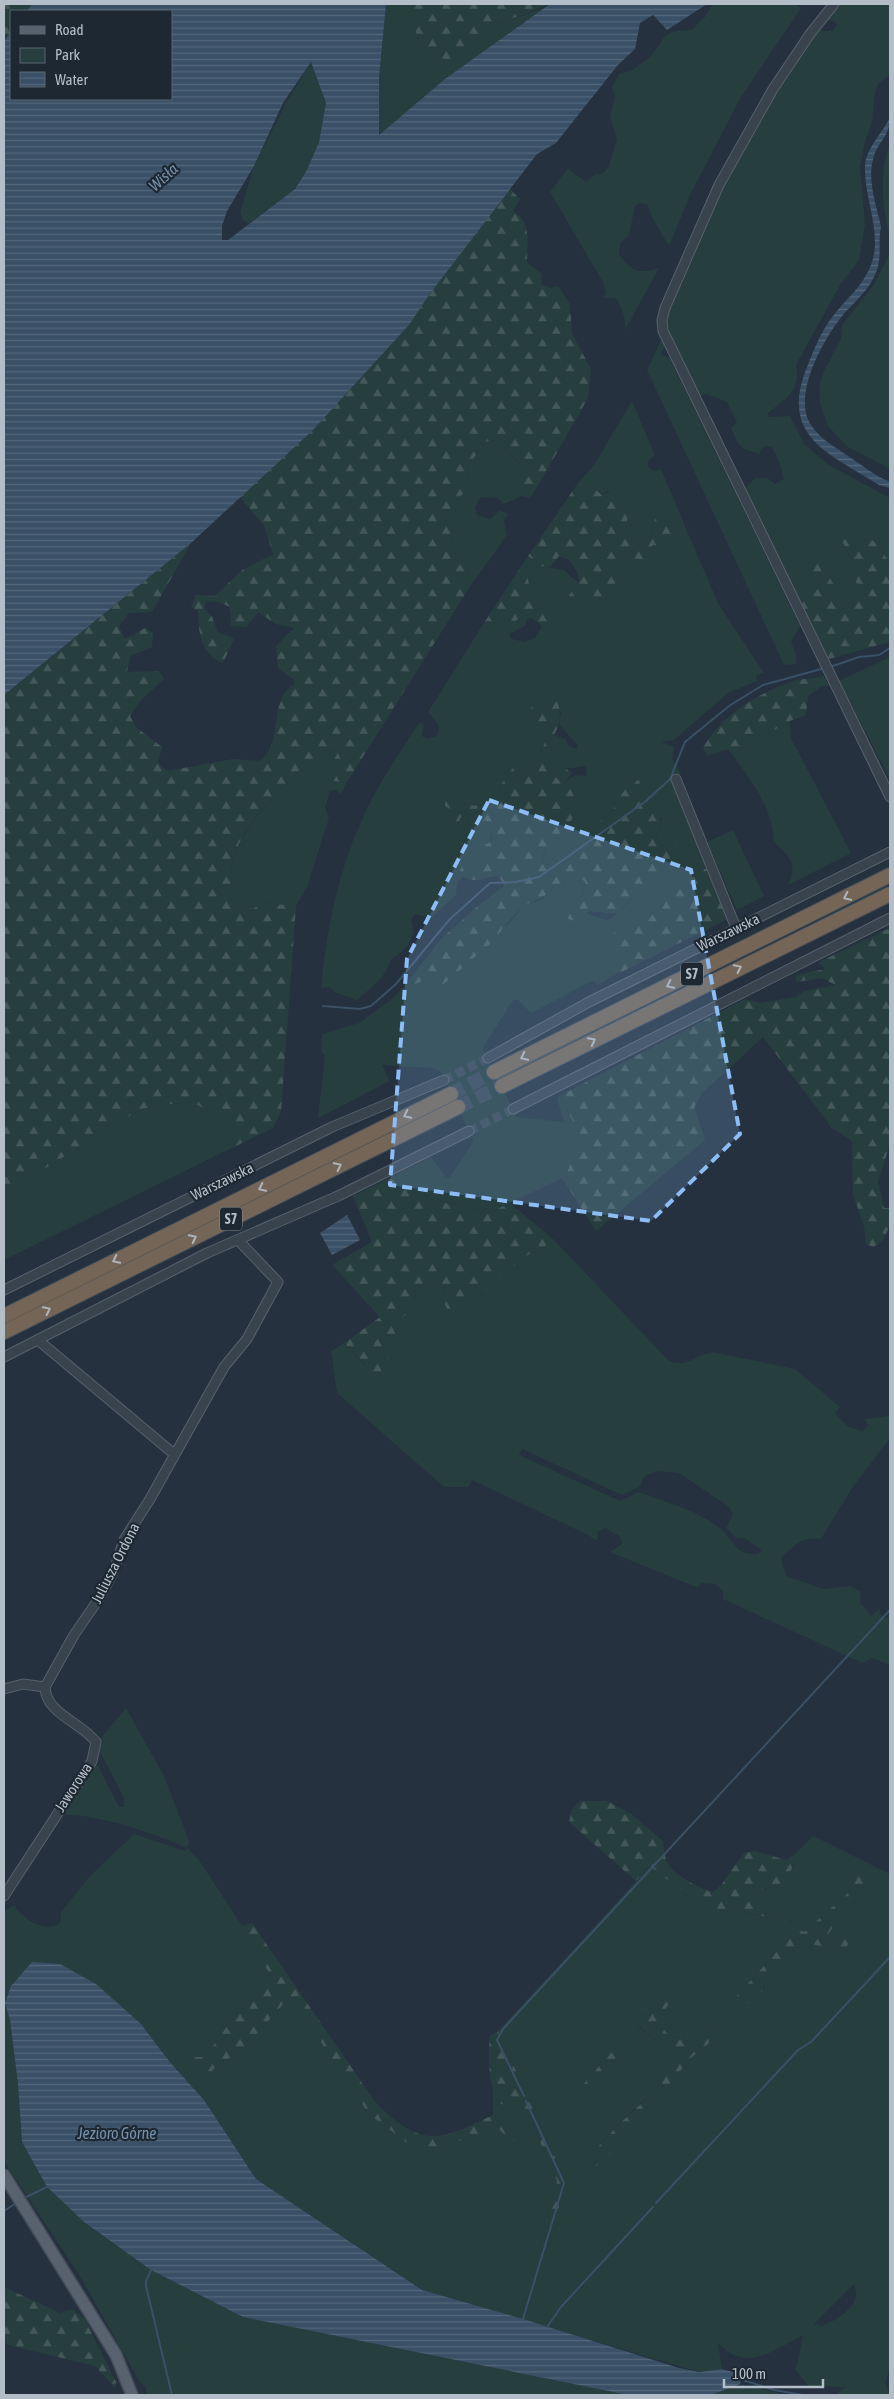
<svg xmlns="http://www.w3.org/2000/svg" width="894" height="2399" viewBox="0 0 894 2399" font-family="'Asap Condensed',sans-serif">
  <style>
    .green { fill: #273e3f; fill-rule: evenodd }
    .forest { fill: url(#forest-firs) }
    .water { fill: url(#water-rules); fill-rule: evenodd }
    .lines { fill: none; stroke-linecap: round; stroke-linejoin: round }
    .stream { stroke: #3a5066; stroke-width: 2 }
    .minor-tunnel { stroke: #3a4653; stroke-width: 9; stroke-dasharray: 9 4.5; stroke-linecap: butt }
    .highway-tunnel { stroke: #3a4653; stroke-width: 14; stroke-dasharray: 14 7; stroke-linecap: butt }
    .minor-casing { stroke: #56616c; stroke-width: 11 }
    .major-casing { stroke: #414c57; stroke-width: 14 }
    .highway-casing { stroke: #434e59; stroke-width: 16 }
    .minor { stroke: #38434e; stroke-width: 9 }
    .major { stroke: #57626e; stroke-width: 11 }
    .highway { stroke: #746556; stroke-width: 14 }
    .oneway { stroke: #aeb5be }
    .marked { fill: #8cbdf6; fill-opacity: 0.2; stroke: #8cbdf6; stroke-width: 4; stroke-dasharray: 10 6; stroke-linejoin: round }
    .labels { text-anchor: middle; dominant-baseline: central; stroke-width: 4.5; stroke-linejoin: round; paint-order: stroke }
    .shield { fill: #1d2833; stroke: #87919c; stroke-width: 1 }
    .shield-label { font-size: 14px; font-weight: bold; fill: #b4bec9 }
    .street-label { font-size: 15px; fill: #b4bec9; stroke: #1d2833 }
    .water-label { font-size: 16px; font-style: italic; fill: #7591ab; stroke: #1d2833 }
  </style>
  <defs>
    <pattern id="forest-firs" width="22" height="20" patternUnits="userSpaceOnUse" patternTransform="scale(1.25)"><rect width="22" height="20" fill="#273e3f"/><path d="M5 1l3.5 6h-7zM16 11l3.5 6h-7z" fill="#445859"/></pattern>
    <pattern id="water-rules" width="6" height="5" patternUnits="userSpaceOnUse" patternTransform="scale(1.25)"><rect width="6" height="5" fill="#3a5066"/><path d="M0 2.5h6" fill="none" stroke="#54677b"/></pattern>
  </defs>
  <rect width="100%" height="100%" fill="#25313e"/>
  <path class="green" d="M386 4H405L419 40 446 69 488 28 546 7 445 79 379 135V78Z
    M713 4H795L801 8 741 97 692 191 669 246 653 219 647 204 640 203 635 206 629 235 620 243 619 255C633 272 638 274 659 268L625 330C625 317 623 309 616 298H603L606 293 603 282 550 192 568 168C573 175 580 176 586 182L595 174H602L608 168 617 139 610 117 615 96 612 87 619 74 631 71 651 56 665 36 674 31 691 30 704 18Z
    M837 4H890V75L878 84 875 92 872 123 865 141 860 167 865 224 859 260 840 285 796 365C801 392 786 398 768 413L769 417 790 416 804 444 829 465 890 498V563L874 541 864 538 844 546 854 563V579L861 589V597L855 605 845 602 831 580 808 566 819 587 801 603 744 489 755 478H767L775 484 784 479 780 464 772 447 765 446 761 449 759 455C754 450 750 452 744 449 738 445 734 435 731 428L737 422 727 402 707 394 699 396 666 329 667 312 717 196 783 80 819 27 822 31H833L837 25 834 21 825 19Z
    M311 62 326 103 319 142 307 170 295 189 248 224 243 220 240 213 254 166 285 105Z
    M890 144V236C882 211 879 169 890 144Z
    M890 253V469L846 446 828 426 820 403 819 388 823 373 841 339 842 325 873 286Z
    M662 338 665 347 661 352V355L669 357 800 626 791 642 796 654V664L784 665 647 370Z
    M632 401 655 455 648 461V467L654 471 661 469 683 521 675 530 669 527 666 518 660 516 655 519 650 542 645 547H640L626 530 628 515 625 504 615 498 608 491 602 494 591 486 578 483 594 465Z
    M495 440 520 465 529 488 539 484 530 498 522 496 504 504 497 498 481 497 475 507 477 515 490 519 500 510 508 514 504 521 507 535 469 588 470 579 468 571 459 563 451 542 454 516 458 498 465 492 469 465 485 442Z
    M684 524 719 605 764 673 756 675 757 681 728 693 674 740 661 742 674 747 672 759 681 773 674 777 717 883 709 886 706 879 680 876 656 913 637 924 624 925 619 956 608 968 613 976 598 985 592 981 531 1013 518 1000H513L485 1044 483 1049 517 1117 564 1122 557 1098 559 1096 580 1134 566 1176 490 1213 437 1201 389 1178 431 1157 446 1178 450 1177 472 1144 473 1139 440 1071 432 1068 382 1065 390 1081 318 1118 325 1055 321 1052 322 1034 359 1023 393 998 401 990 432 977 438 988 497 938 500 930 509 924 524 905 543 899 555 884 568 885 578 876 585 882C584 896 580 902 569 910L579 922 587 914 607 920 617 914 670 859 656 837 662 819 635 792 618 798 612 813 601 819 598 830 551 865 545 864 542 860 548 844 562 834 574 818 573 803 575 794 566 788V781L575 775 586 776 587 768 584 766 567 769 558 779 547 769 552 754 550 742 554 735 565 739 569 746 576 749 578 746 559 724 561 713 553 700 542 705 536 731 545 742 532 773 519 778 511 765 506 778 501 784 498 797 489 806 459 808 456 812 459 829 460 818 466 814 471 826 477 830 485 820 492 831 488 856 477 872 468 863 459 874 463 876 457 883 456 895 431 918 415 914 411 920 414 932 408 946 392 959 381 979 357 1000 334 992 330 987 321 988C327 921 342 855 374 795 386 772 402 750 416 727L421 722 424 726 422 736 427 739 436 736 439 730 438 724 428 712 480 629 490 628 498 619 515 621 523 617 527 619 525 626 509 634 512 639 525 642 535 638 542 626 552 623 548 608 535 612 524 562 528 556 541 566 563 570 579 583 569 595 611 593 624 577 620 568C631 551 653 545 672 540Z
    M890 657V779L839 681Z
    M790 721 791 738 851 853 788 885C798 863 790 857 774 842 772 806 752 783 732 754Z
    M323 750 338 752 328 772V781L347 782 341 794 336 790 330 791 325 807 329 818 307 887 296 906 264 903 252 909 238 903C236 895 232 886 231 877 229 833 292 777 323 750Z
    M733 830 764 896 737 910 707 842Z
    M191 1101 229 1124 236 1146 4 1260V1194L141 1109Z
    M555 1241 669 1361C688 1368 695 1355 713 1352L795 1369 840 1407 835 1413 848 1427 862 1431 868 1426 865 1419 890 1416V1438L852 1488 821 1539C800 1536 795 1545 781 1558L786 1576 824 1589 850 1586 861 1592 860 1603 868 1611 870 1617 879 1609 880 1614 886 1618 890 1616V1665L872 1658 862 1663 723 1599V1591L715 1584 701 1583 698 1588 610 1552 622 1544 620 1536 605 1528 597 1532V1541L588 1535 472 1480 468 1487H444L337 1393 331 1351 344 1343 365 1365 393 1345 397 1323 413 1308 416 1292 426 1281 445 1288 444 1302 464 1310 524 1257ZM522 1449 622 1495 639 1487 645 1476 659 1471 679 1473 728 1506 733 1514 726 1528 736 1538H744L762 1550 758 1554C736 1554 738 1547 725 1533 703 1511 667 1503 639 1492L620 1501 519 1455Z
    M126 1708 164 1776 189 1841 187 1848 199 1860 242 1926 243 1931 274 1980 235 2015 205 2057 178 2059 208 2075 217 2066 244 2049 290 1996 369 2114 439 2147 515 2123 493 2115V2091L498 2100 522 2103 527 2112 557 2181 542 2234 549 2238 566 2182 498 2031 650 1866 715 1917 727 1920 739 1910 775 1920 790 1937 694 2043 670 2036 655 2022 685 1981 676 1976 666 1989 639 2011 638 2026 679 2059 657 2084 662 2088 670 2084 691 2058 714 2039 717 2029 762 1991 770 1971 801 1943 822 1946 844 1958 849 1932 835 1941 827 1935 856 1900 880 1883 858 1873 847 1894 804 1932 760 1904 755 1905 753 1900C759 1890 764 1888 775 1889L794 1867V1855L813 1836 890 1874V2368L885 2382 890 2395H834L846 2387 808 2386 795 2369C800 2358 800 2347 803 2335 773 2351 746 2373 718 2343L722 2369 699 2372 422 2290 256 2179 204 2100 169 2061 141 2024 5 2003 10 2020 18 2084 22 2142 47 2187 84 2222 151 2270 243 2317 623 2394 640 2395H147L146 2387 140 2382 80 2276 4 2161V1911L14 1905C23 1919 45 1934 60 1923L61 1912 89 1877 134 1834 185 1851 187 1848C153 1833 95 1813 59 1815L95 1760 119 1807H124V1798L99 1750 100 1739ZM647 2098 605 2160 578 2179C596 2144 617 2124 647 2098ZM854 2284C864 2304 837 2320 822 2326L814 2324Z
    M740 2384 786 2395H711Z"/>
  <path class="forest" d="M4 4H32L27 11H11V32L4 41Z
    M405 4H550L488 28 446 69 419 40Z
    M509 188 520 199 513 211C532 221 527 243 527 263L542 274 541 284 550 288 558 286 570 304 572 334 591 369 588 398 539 484 529 488 520 483V464L495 440 485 442 469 465 465 492 458 498 454 516 451 542 459 563 468 571 470 579 469 588 347 782 328 781V772L338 752 323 750C292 777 228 833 231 877 232 886 236 895 238 903L252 909 264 903 296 906 281 1112 273 1128 236 1146 229 1124 191 1101 141 1109 4 1194V695L191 543 152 612 129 613 119 626 125 639 145 628 153 633 152 647 130 656 127 672 159 671 164 679 141 700 130 716 136 727 162 747 158 763 167 771 233 759 260 761C284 743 268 699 294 684V680L278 668 276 646 294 628 276 624 258 612 246 627 231 626 230 607 218 602 206 601 204 608 212 617 218 632 234 639 223 663C201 655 198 631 198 611L191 607 196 595 215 596 242 570 273 554 264 526 239 496 313 430 409 325 429 295Z
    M578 483 591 486 601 494 612 492 615 498 625 504 628 515 626 530 640 547H645L650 542 655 519 660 516 666 518 669 527 675 529 683 521 684 524 672 540 662 547 653 545 645 558 631 563 626 560 620 568 624 577C620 582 616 590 611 593 603 598 575 604 569 595L579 583 578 574 570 560 559 556 550 567 541 566 528 556Z
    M846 532 853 533 874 541 890 563V642L829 659 801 603 819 587 808 566 810 558 819 554 831 580 845 602 855 605 861 597V589L854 579V563L842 541Z
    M524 562 535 611 548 608 555 610 557 617 552 623 542 626 532 618 527 619 523 617 515 621 498 619 490 628 480 629Z
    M824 676 829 686H822L808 696 806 715 790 721 732 754 728 749 707 756 703 748C721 715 759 693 793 681 803 678 814 679 824 676Z
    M553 700 558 702C562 718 559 728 550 742L552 754 547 769 558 779 566 769 572 773 566 781V788L575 791 573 803 577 809C574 817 567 830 560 836 550 844 545 846 542 860L545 864 551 865 598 830 601 819 612 813 618 798 631 783 639 780 640 785 635 792 655 798C660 819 664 814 656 836L657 839 662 837 677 840C676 866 632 894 617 914L589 911 579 922 568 919 569 910C580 902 585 896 585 882L578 876 577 882 568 885 555 884C541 902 543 895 526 905 519 908 499 931 497 938L438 989 432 977 401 990 442 938 478 906 504 886 499 876C480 877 478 886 459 874L462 865 468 863 477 872 488 856 485 845 492 841V831L485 820 477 830 471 826 466 814 460 818 459 829 455 833 451 827 450 818 455 812 445 806V801L448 798 455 799 459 808 466 802 474 806 479 803 489 806 498 797 501 784 506 778 505 765H511L519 778 532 773 545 742 536 731 528 715 534 703 542 705Z
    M707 869 706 879 709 886 717 883 727 913 726 920 613 976 607 969 619 956 613 934 624 925 637 924 656 913 662 904 657 897 660 889 666 885H673C682 872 691 869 707 869Z
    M890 928V1144L878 1182 884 1208H890C890 1223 889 1241 873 1247L866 1244 864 1226 853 1195 852 1141 832 1128 763 1037 701 1094 694 1108 705 1140 596 1231 562 1178 566 1176 580 1134 559 1096 745 999 760 1003 796 997 804 991 835 985 823 978 796 982V975L825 969 819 962Z
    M389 1178 437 1201 489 1213 510 1203 555 1241 524 1257 464 1310 447 1309 444 1302 445 1288 426 1281 416 1292 413 1308 397 1323 393 1345 382 1372H373L344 1343 380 1317 332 1265 372 1242 353 1196Z
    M581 1801H607L630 1813 663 1841C664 1849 664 1858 669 1865 676 1876 700 1889 713 1892L721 1885 744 1853 755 1851 786 1860 794 1855C795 1871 786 1878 775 1889 764 1888 758 1890 753 1900L755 1905 760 1904 804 1932 847 1894 858 1873 879 1871 880 1883 856 1900 827 1935 835 1941 849 1932 852 1940 846 1947 851 1955 844 1958 822 1946 801 1943 770 1971 762 1991 717 2029 714 2039 691 2058 670 2084 662 2089 657 2084 678 2059 638 2025 639 2011 666 1989 676 1976 686 1980 656 2022 670 2036 694 2043 790 1937 775 1920 740 1910 727 1920 715 1917 650 1866 636 1881 569 1822 572 1809Z
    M252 1923 376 2103C422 2149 439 2141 493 2115L515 2123 520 2134 512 2143 499 2129 439 2147H426L406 2142 369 2114 290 1996 244 2049 217 2066 208 2075 178 2059 189 2051 195 2057H205L235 2015 274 1980 242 1931V1926Z
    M498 2031 566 2182 550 2238 542 2234 557 2181 527 2112 522 2104 511 2108C508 2106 503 2105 500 2103 488 2093 488 2051 490 2036Z
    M618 2045 622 2052 618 2067 581 2098 575 2094Z
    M648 2098 651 2101 605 2160 578 2179 576 2175C597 2146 620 2121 648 2098Z
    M6 2288 60 2313 72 2309 84 2318 116 2382 115 2388 95 2366 8 2345 4 2341V2289Z"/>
  <path class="water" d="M32 4H386L379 78V135L445 79 550 4H707L667 30 653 15 640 23 635 49 617 66 556 143 537 154 429 295 409 325 313 430 191 543 4 695V41L11 32V99H171V11H27ZM311 62 326 103 319 142 307 170 295 189 228 240H222V226L227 211 254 166 283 103Z
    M890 117C890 138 877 141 873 160 867 180 877 207 881 227 877 246 884 258 873 279 865 295 850 305 839 320 822 343 792 396 811 425 820 439 835 447 848 456 862 465 875 476 890 482V488L879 485C828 453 779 437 807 367 814 350 821 331 833 316 846 299 863 286 871 265 883 234 864 199 865 167 865 149 883 133 890 117Z
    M347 1215 360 1240 332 1255 320 1233Z
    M32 1962 60 1964 96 1984 141 2024 169 2061 204 2100 256 2179 422 2290 523 2319 679 2368 699 2372 722 2369 743 2375 740 2384 711 2395 623 2394 243 2317 151 2270 84 2222 47 2187 22 2142 18 2084 10 2020 5 2003 11 1986Z"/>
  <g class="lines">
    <path class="stream" d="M830 667 859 657 879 655 890 648
      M323 1006 360 1009 371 1006 396 984 449 920 490 883 516 882 539 877 646 801 670 779 685 742 729 706 763 685 825 668
      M524 2096 497 2040 503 2029 889 1611
      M22 2199 47 2187
      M656 2203 798 2050 811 2042 890 1957
      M4 2211 16 2203
      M151 2270 146 2281V2286L172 2395
      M523 2319 564 2183 526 2101
      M547 2327 561 2307 653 2207
      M743 2380 774 2390 803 2395"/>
    <path class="minor-tunnel" d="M444 1080 488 1058
      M469 1131 513 1109"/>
    <path class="highway-tunnel" d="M451 1094 494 1072
      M458 1107 502 1086"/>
    <g class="minor-casing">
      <path id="minor" d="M834 4 810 34 773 89 719 185 665 308 662 320 663 331 667 339 890 797
        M676 779 736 928
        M488 1058 589 1002 890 852
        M513 1109 890 918
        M4 1290 332 1127 444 1080
        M38 1340 174 1454
        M4 1357 207 1253 338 1196 469 1131
        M45 1687 74 1635 100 1597 113 1573 124 1540 150 1499 224 1367 247 1339 278 1282 239 1241
        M4 1689 23 1684 45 1687
        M4 1896 92 1761 96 1742C81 1722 46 1714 45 1687"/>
    </g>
    <g class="major-casing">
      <path id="major" d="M4 2175 116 2355 132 2395"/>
    </g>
    <g class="highway-casing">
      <path id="highway" d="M494 1072 890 875
        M502 1086 890 894
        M4 1316 451 1094
        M4 1332 458 1107"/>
    </g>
    <use href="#minor" class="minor"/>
    <use href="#major" class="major"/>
    <use href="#highway" class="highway"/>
  </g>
  <defs><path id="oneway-chevron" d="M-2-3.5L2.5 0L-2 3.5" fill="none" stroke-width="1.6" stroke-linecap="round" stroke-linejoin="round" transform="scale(1.25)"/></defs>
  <g class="oneway">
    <use href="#oneway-chevron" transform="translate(847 897) rotate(154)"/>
    <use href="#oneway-chevron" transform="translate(738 968) rotate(-26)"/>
    <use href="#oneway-chevron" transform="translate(670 985) rotate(154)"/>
    <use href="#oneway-chevron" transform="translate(592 1041) rotate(-27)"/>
    <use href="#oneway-chevron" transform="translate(524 1057) rotate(154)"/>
    <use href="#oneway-chevron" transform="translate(407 1115) rotate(154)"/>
    <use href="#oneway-chevron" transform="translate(338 1166) rotate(-26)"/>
    <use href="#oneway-chevron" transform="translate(262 1188) rotate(154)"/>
    <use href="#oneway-chevron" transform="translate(193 1238) rotate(-26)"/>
    <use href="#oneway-chevron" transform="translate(116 1260) rotate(154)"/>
    <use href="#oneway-chevron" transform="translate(47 1310) rotate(-26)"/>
  </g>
  <path class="marked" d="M489 800 691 870 740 1134 651 1221 390 1185 407 959Z"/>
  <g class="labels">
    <g class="shield">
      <rect x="681" y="962.5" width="22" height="23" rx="4"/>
      <rect x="220" y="1207.5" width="22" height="23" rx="4"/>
    </g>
    <g class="shield-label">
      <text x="692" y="974">S7</text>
      <text x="231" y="1219">S7</text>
    </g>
    <g class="street-label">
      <text transform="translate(728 932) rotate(-26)">Warszawska</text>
      <text transform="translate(222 1181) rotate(-26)">Warszawska</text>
      <text transform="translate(115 1563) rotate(-63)">Juliusza Ordona</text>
      <text transform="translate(73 1787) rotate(-57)">Jaworowa</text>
    </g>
    <g class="water-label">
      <text transform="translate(163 177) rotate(-42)">Wisła</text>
      <text x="117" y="2133">Jezioro Górne</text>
    </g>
  </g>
  <rect width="894" height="2399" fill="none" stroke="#b4bec9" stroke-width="10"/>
  <rect x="10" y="10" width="162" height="90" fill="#1d2833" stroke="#59646f"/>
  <rect x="20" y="26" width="25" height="8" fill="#57626e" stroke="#59646f"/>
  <text x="55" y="35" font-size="15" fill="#b4bec9">Road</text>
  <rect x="20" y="48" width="25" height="15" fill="#273e3f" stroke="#59646f"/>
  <text x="55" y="60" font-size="15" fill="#b4bec9">Park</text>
  <rect x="20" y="72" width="25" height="15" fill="url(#water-rules)" stroke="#59646f"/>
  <text x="55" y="85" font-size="15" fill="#b4bec9">Water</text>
  <path d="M724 2379v8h99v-8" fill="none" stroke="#b4bec9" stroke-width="2.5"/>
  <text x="732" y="2379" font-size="15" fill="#b4bec9" stroke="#1d2833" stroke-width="4" paint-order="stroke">100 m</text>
</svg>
